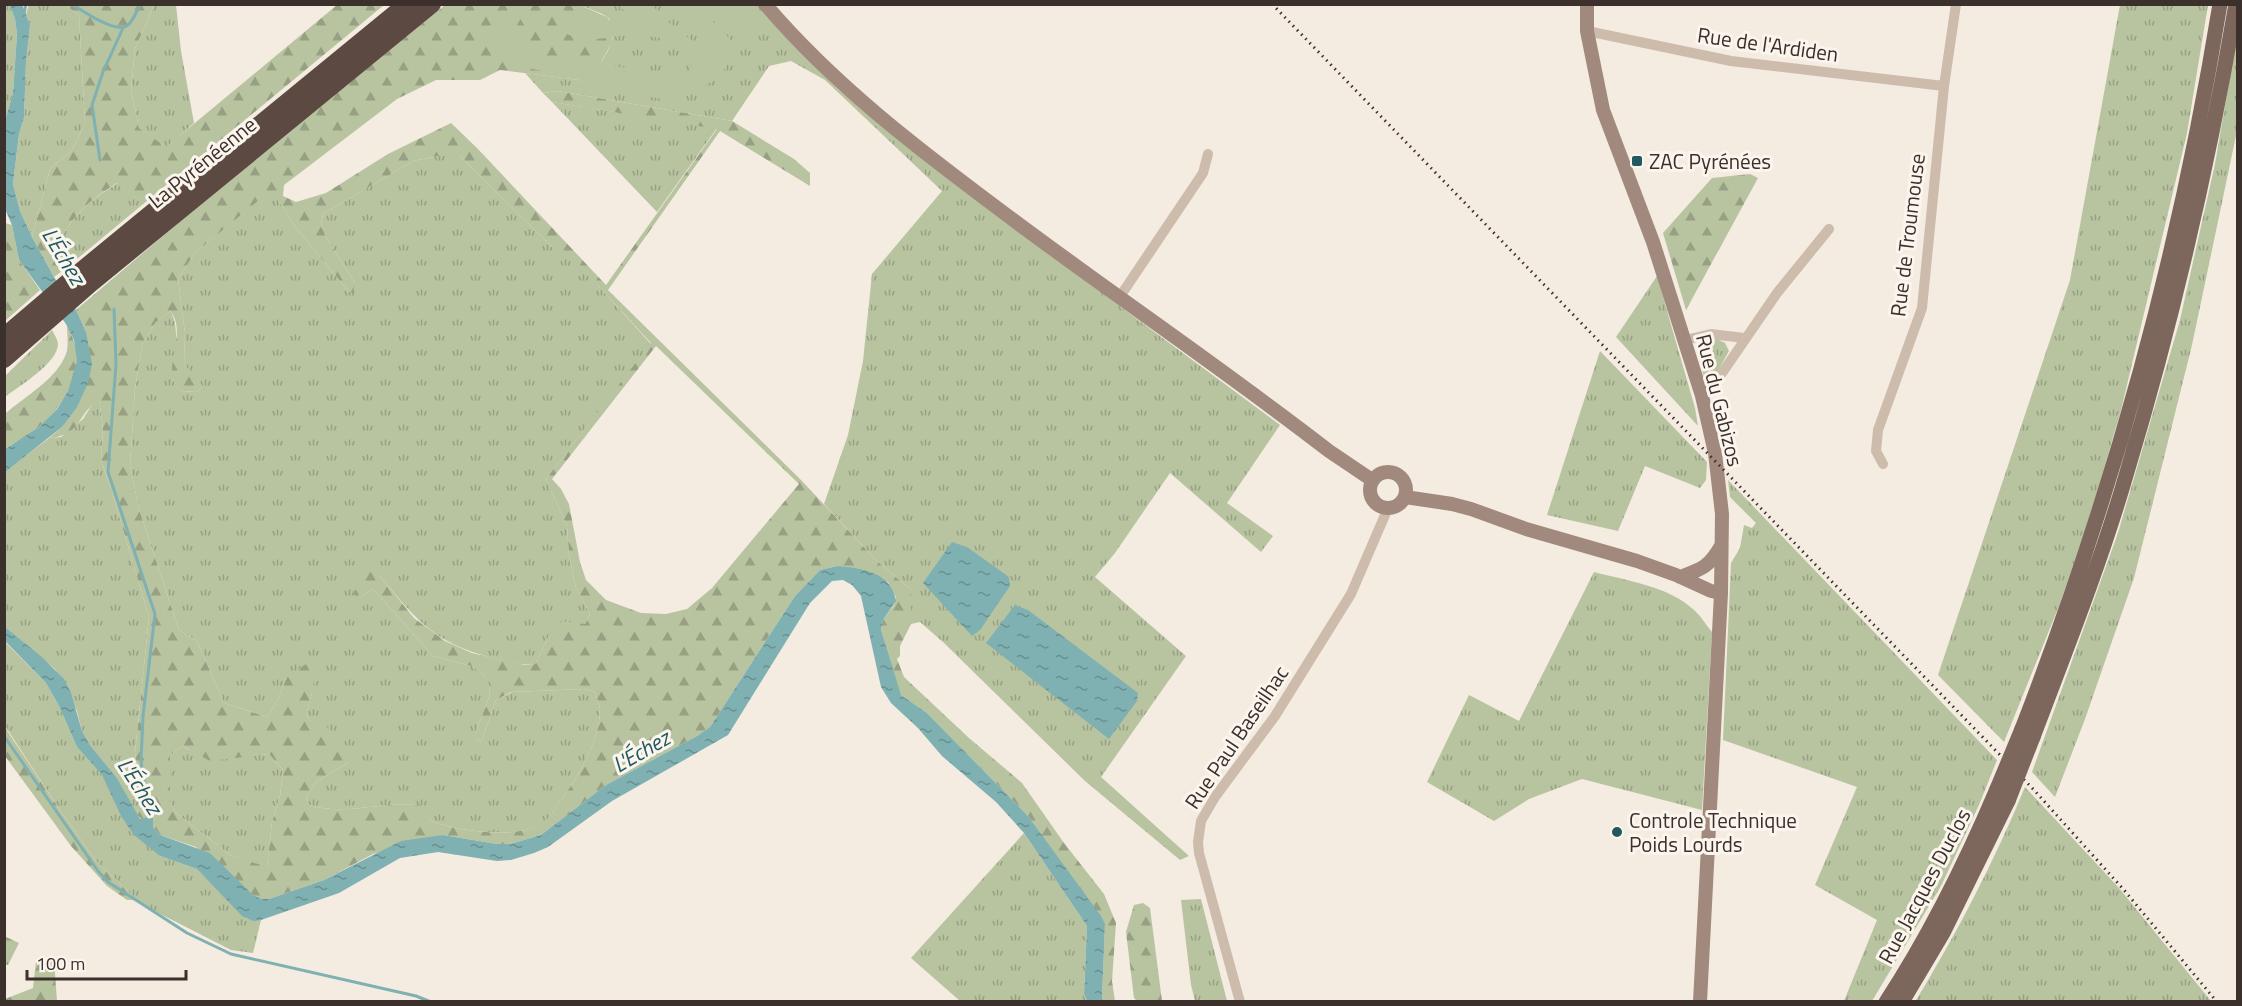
<svg xmlns="http://www.w3.org/2000/svg" width="2242" height="1006" viewBox="0 0 2242 1006" font-family="'Titillium Web',sans-serif">
  <style>
    .grass { fill: url(#grass-tufts) }
    .forest { fill: url(#forest-firs); fill-rule: evenodd }
    .pitch { fill: #b8c4a0 }
    .water { fill: url(#water-ripples) }
    .lines { fill: none; stroke-linecap: round; stroke-linejoin: round }
    .stream { stroke: #7fb0b2; stroke-width: 3 }
    .street { stroke: #cdbbac; stroke-width: 10 }
    .secondary { stroke: #a18a7d; stroke-width: 14 }
    .primary { stroke: #7d675c; stroke-width: 15 }
    .highway { stroke: #5c4a42; stroke-width: 18 }
    .rail { stroke: #3b302b; stroke-width: 3; stroke-dasharray: 1.5 4.5; stroke-linecap: butt }
    .primary-bridge { stroke: #7d675c; stroke-width: 15 }
    .poi-dot { fill: #1f5a5e; stroke: #fbf5ee; stroke-width: 2 }
    .labels { text-anchor: middle; dominant-baseline: central; stroke-width: 6; stroke-linejoin: round; paint-order: stroke }
    .street-label { font-size: 21px; fill: #3b302b; stroke: #fbf5ee }
    .poi-label { font-size: 21px; fill: #3b302b; stroke: #fbf5ee; text-anchor: start }
    .water-label { font-size: 22px; font-style: italic; fill: #1f5a5e; stroke: #fbf5ee }
  </style>
  <defs>
    <pattern id="grass-tufts" width="24" height="20" patternUnits="userSpaceOnUse" patternTransform="scale(1.5)"><rect width="24" height="20" fill="#b8c4a0"/><path d="M3 7l-1-3M5 7V3M7 7l1-3M15 17l-1-3M17 17v-4M19 17l1-3" fill="none" stroke="#97a083"/></pattern>
    <pattern id="forest-firs" width="22" height="20" patternUnits="userSpaceOnUse" patternTransform="scale(1.5)"><rect width="22" height="20" fill="#b8c4a0"/><path d="M5 1l3.5 6h-7zM16 11l3.5 6h-7z" fill="#97a083"/></pattern>
    <pattern id="water-ripples" width="26" height="14" patternUnits="userSpaceOnUse" patternTransform="scale(1.5)"><rect width="26" height="14" fill="#7fb0b2"/><path d="M2 4q2-2 4 0t4 0M15 11q2-2 4 0t4 0" fill="none" stroke="#699091"/></pattern>
  </defs>
  <rect width="100%" height="100%" fill="#f4ebe1"/>
  <path class="grass" d="M10 4 15 19 17 34 13 93 5 121 4 5Z
    M29 5H65L79 15 85 123 72 150 50 169 32 237 20 211 13 184 19 134 24 118 26 62 30 25 26 14Z
    M154 5H176L181 51 194 123 166 148 139 128 131 90 135 49Z
    M580 5H759L785 35 839 90 952 182 1280 425 1227 503 1273 536 1261 552 1170 473 1115 553 1095 577 1186 656 1101 777 1189 856 1180 860 1085 781 943 642 920 622 911 624V590L877 561 824 504 848 435 863 361 872 274 942 191 825 80 791 61 769 66 732 121 558 91 543 93 525 73 587 81C598 68 626 32 607 17 602 13 587 8 580 5Z
    M2120 5H2208L2187 133 2121 410 2089 520 2059 606 2004 742 1938 675 2070 280Z
    M2237 35V131L2192 345 2134 578 2085 719 2055 797 2032 772 2118 533 2180 320 2215 164Z
    M552 102 717 128 657 212Z
    M439 156H460L552 247 566 250 651 344 546 479 567 526 569 556 576 588 590 614 585 624 549 636 535 664C522 666 511 662 498 659 436 645 418 622 379 575L359 598 373 589 433 656 471 666 479 670 488 679 490 695 475 734V739L481 742 496 700 512 692 584 689 595 692C596 697 599 704 600 709 600 741 578 777 560 801 555 808 550 819 544 823 519 840 457 831 431 821L426 806C388 799 347 817 309 805L306 797 316 782 349 762 325 726 309 720 306 715 312 693 286 678 278 700 267 717 224 703 197 641 179 630 139 509 130 465 135 389 142 346 155 323 170 311C181 325 174 362 173 380L181 391 197 392 202 387 184 364 185 333 178 279 195 253 270 190 283 207 296 228 349 292 355 283 326 237 321 224 323 214 413 161Z
    M118 183C127 194 134 199 148 200L65 269 55 248C74 215 85 203 118 183Z
    M1657 276 1695 408 1698 426 1616 337Z
    M52 330C54 334 58 340 58 344 58 363 19 386 5 397V376Z
    M1717 339 1725 343 1729 351 1713 380 1708 383 1705 381 1696 347 1697 344Z
    M1600 351 1707 462 1706 480 1700 488 1645 466 1618 531 1547 515Z
    M99 398 103 429 101 460 112 492 149 617 135 753 143 805 135 812 117 778 90 745 82 731 77 711 55 669 5 627 4 472 49 438 61 437 83 419 93 403Z
    M1728 480 1997 760 1979 805 1941 886 1872 1001H1844L1877 920 1815 885 1857 787 1723 740 1731 563 1740 548 1744 525 1752 528 1756 523 1730 497Z
    M1594 572C1628 581 1668 586 1694 610 1701 616 1706 625 1712 632L1702 810 1582 779 1529 799 1494 821 1427 782 1469 695 1519 721Z
    M4 641 46 683 59 706 77 747 102 775 111 791 160 856 197 869 248 919 261 920 253 953 231 950 133 900 132 895 96 861 62 813 5 726Z
    M183 746C202 760 246 756 269 754L283 770 280 796 272 822 267 868 230 855 176 813 170 803V755Z
    M2025 787 2119 888 2211 1001 1915 1002C1957 933 1994 862 2025 787Z
    M1024 833 1087 926 1084 994 1087 1001H960L911 958Z
    M1201 899 1227 1001H1195L1191 985 1181 900Z"/>
  <path class="forest" d="M65 5H154L135 49 131 90 139 128 166 147 337 5H384L148 200C134 200 127 194 117 183 85 203 74 215 55 248L65 269 54 277 32 237 50 169 72 150 85 123 79 15Z
    M445 5H580L607 17 613 26 612 42 599 66 587 81 500 70 480 80H436L397 99 284 185 283 196 296 202 326 193 388 154 451 123 477 148 606 285 717 129 552 102 543 93 558 91 732 121 794 159 810 173V186L720 131 608 290 801 480 877 561 911 590V624L900 646V656L897 659 904 677 969 738 1022 783 1064 843 1104 894 1116 923 1112 981 1115 1001H1104L1102 998 1105 924 1028 816 927 713 901 695 897 688 881 630 883 620 894 605 896 597 888 582 837 566 820 570 795 596 710 727 697 736 606 785 541 835 510 844H497L443 835 373 854 324 880 269 899H262L253 895 196 847 160 835 153 827 141 819 135 812 143 804 135 753 149 617 112 492 101 460 103 429 99 399C78 413 81 436 49 438L62 427 86 332 76 310 211 195ZM439 156H460L552 247 560 253 566 251 651 343 546 479 567 526 569 556 576 588 590 614 585 624 562 621 549 636 535 664 525 665 472 653 445 641 414 618 379 575 365 570 357 584 354 595 359 598 373 589 433 656 471 666 479 670 488 679 490 695 475 734V739L481 742 496 700 511 692 584 689 595 692C596 697 599 704 600 709 600 741 578 777 560 801 555 808 550 819 543 823 519 840 457 831 431 821L427 806C388 799 346 817 309 805L306 797 316 782 349 762 350 749 325 725 309 720 306 715 312 693 315 675 306 664 286 678 278 700 267 717 224 703 197 641 179 630 139 509 130 465 135 389 142 346 155 323 170 311C186 329 168 357 173 379 174 383 178 387 181 391L197 392 203 386 184 364 185 333 178 279 195 253 270 191 283 207 296 228 349 292 353 293 355 283 326 237 321 224 323 214 413 161ZM656 346 799 484 712 588 687 609 666 614 641 613 606 600 586 580 580 562 569 504 561 489 552 479ZM183 746 210 761 269 754 283 770 280 796 272 822 267 867 230 855 176 813 170 803V755Z
    M1750 174 1758 178 1686 310 1663 233 1712 178Z
    M5 223 12 225 19 260 40 290 5 321Z
    M67 325C72 336 78 349 77 361 75 387 58 410 40 426 30 435 16 441 5 449V414C24 397 57 379 66 354 69 346 67 334 67 325Z
    M4 726 62 813 96 861 132 895 133 900H127L107 886 71 846 5 756Z
    M1143 903 1150 908 1162 1001H1137L1134 998 1126 932 1134 905Z
    M4 936 19 943 8 965 5 964Z
    M36 961H54L57 1001H5V999L33 988Z"/>
  <path class="pitch" d="M697 5 732 41 733 50 729 63 719 76 695 93 676 99H662L608 90 577 78 508 64 496 58 488 50C489 30 504 18 516 5H533C513 25 505 39 534 56L683 75 689 70 695 57 693 49C678 40 645 34 628 35 603 37 587 45 563 32V22L570 15 615 21 620 19 625 11 618 5H652C664 19 695 48 714 49L719 43 713 32 677 5Z
    M712 5H740C750 15 758 22 754 37 740 43 722 14 712 5Z"/>
  <path class="water" d="M22 4 30 25 26 62 24 118 19 134 13 184 20 211 32 237 54 277 76 310 86 332 92 364 88 383 77 407 62 427 5 472V449L39 427 57 409 68 391 77 361 74 340 66 324 19 260 12 225 5 209V121L13 93 17 34 15 19 10 5Z
    M952 542 967 547 1009 577 1010 586 980 630 972 636 923 583Z
    M837 566C861 568 892 572 896 601L883 620 881 630 901 695 927 713 1028 816 1101 916 1105 924 1102 998 1104 1001H1087L1084 994 1087 926 1024 833 996 802 942 756 918 728 891 703 881 687 861 596 852 585 843 580 832 581 810 603 728 735 612 801 548 847 534 853 511 860 497 861 438 852 400 858 339 893 261 920 253 921 242 916 197 869 160 856 134 835 121 816 102 775 77 747 59 706 46 683 5 641V627L43 658 64 679 71 693 82 731 90 745 117 778 140 819 153 816V827L160 835 210 853 253 895 262 899H269L324 880 401 841 443 835 497 844H510L541 835 606 785 697 736 710 727 795 596 820 570Z
    M1015 605 1028 610 1138 693 1137 701 1109 739 986 643Z"/>
  <g class="lines">
    <path class="stream" d="M72 4C83 11 117 35 128 25 133 21 137 11 140 4
      M24 14 26 4
      M100 160 92 105 103 72 123 28
      M114 309 116 364 108 472 155 614 143 716 141 761 148 807 147 820
      M4 736 98 871 108 882 187 933 231 954 416 996 431 1002"/>
    <path class="street" d="M1587 31 1731 61 1944 86
      M1119 298 1203 173 1208 154
      M1685 340 1711 334 1744 338
      M1702 396 1709 392 1777 293 1829 229
      M1883 464 1876 451 1878 430 1922 308 1944 86 1956 4
      M1240 1002 1199 853 1198 842 1201 821 1215 797 1275 716 1351 594 1388 508"/>
    <path class="secondary" d="M765 4C833 84 917 148 1000 210 1109 292 1222 368 1329 451L1372 480
      M1587 4V31L1603 110 1653 242 1702 396 1715 453 1722 514 1721 593 1700 1002
      M1370 490a18 18 0 1 1 36 0a18 18 0 1 1-36 0Z
      M1405 497 1452 504 1471 509 1526 529 1637 561 1676 575 1711 591 1721 593
      M1680 577C1702 569 1709 567 1721 546"/>
    <path class="primary" d="M2022 729C2114 491 2179 256 2220 4
      M2033 737C2066 650 2101 562 2127 472 2173 319 2209 162 2236 4
      M1886 1002C1930 935 1966 862 1997 789
      M1902 1002 1943 933 2008 801"/>
    <path class="highway" d="M4 337 80 272 407 4
      M4 359 91 283 432 4"/>
    <path class="rail" d="M1272 4 2034 790 2124 890 2217 1002"/>
    <path class="primary-bridge" d="M1997 789 2022 729
      M2008 801 2033 737"/>
  </g>
  <g class="poi-dot">
    <rect x="1631" y="155" width="12" height="12" rx="3"/>
    <circle cx="1617" cy="832" r="6"/>
  </g>
  <g class="labels">
    <g class="street-label">
      <text transform="translate(1768 44) rotate(8)">Rue de l'Ardiden</text>
      <text transform="translate(202 162) rotate(-39)">La Pyrénéenne</text>
      <text transform="translate(1907 235) rotate(-83)">Rue de Troumouse</text>
      <text transform="translate(1720 400) rotate(76)">Rue du Gabizos</text>
      <text transform="translate(1236 737) rotate(-56)">Rue Paul Baseilhac</text>
      <text transform="translate(1924 886) rotate(-62)">Rue Jacques Duclos</text>
    </g>
    <g class="poi-label">
      <text x="1649" y="161">ZAC Pyrénées</text>
      <text x="1629" y="820">Controle Technique<tspan x="1629" dy="24">Poids Lourds</tspan></text>
    </g>
    <g class="water-label">
      <text transform="translate(64 256) rotate(59)">L'Échez</text>
      <text transform="translate(641 751) rotate(-30)">L'Échez</text>
      <text transform="translate(140 786) rotate(57)">L'Échez</text>
    </g>
  </g>
  <rect width="2242" height="1006" fill="none" stroke="#3b302b" stroke-width="12"/>
  <path d="M27 970v9h159v-9" fill="none" stroke="#3b302b" stroke-width="3"/>
  <text x="36" y="970" font-size="18" fill="#3b302b" stroke="#fbf5ee" stroke-width="4.5" paint-order="stroke">100 m</text>
</svg>
